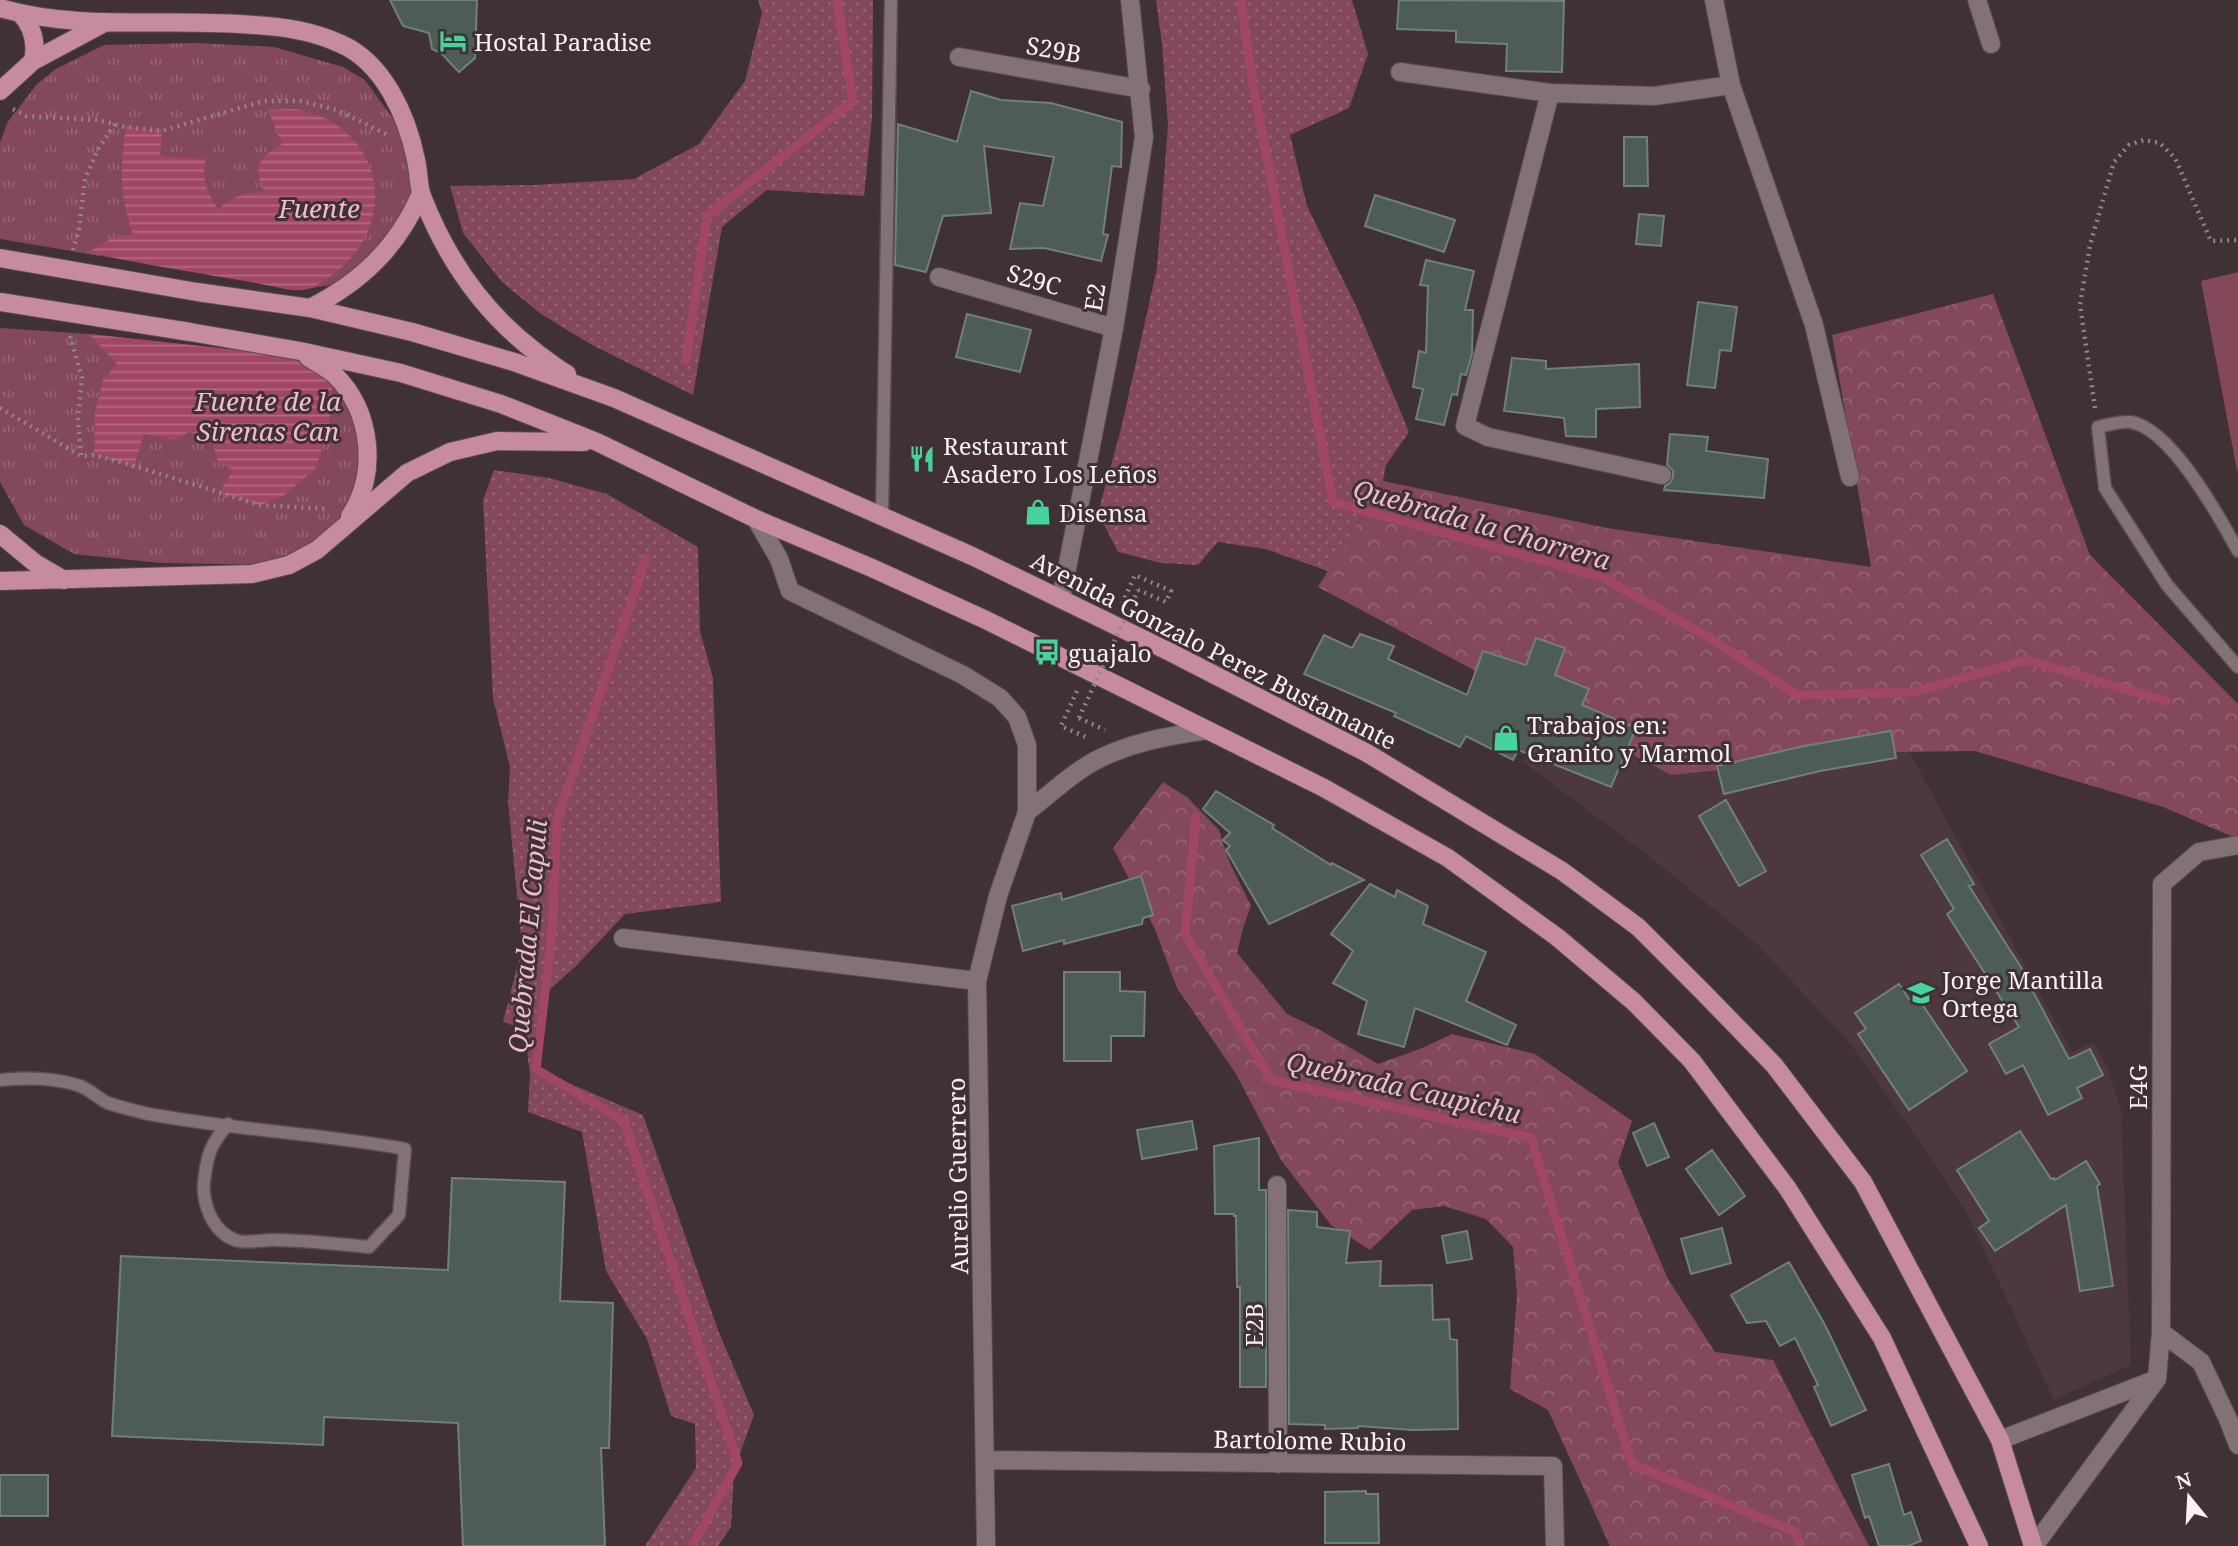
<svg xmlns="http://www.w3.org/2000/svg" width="2238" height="1546" viewBox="0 0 2238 1546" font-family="'Noto Serif',serif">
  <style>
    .built { fill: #4d383d }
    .grass { fill: url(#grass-dots) }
    .forest { fill: url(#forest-crowns) }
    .park { fill: url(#park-tufts) }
    .pitch { fill: #83485a }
    .water { fill: url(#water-rules) }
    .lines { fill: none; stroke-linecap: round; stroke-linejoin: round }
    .stream { stroke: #a14666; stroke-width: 9 }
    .building { fill: #4d5c54; stroke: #718078; stroke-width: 2 }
    .lane-casing { stroke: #584d50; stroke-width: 15 }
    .street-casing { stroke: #584d50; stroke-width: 20 }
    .primary-casing { stroke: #584d50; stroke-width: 20 }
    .path { stroke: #918587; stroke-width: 4.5; stroke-dasharray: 2 5; stroke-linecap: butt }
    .lane { stroke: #827276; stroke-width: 12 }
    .street { stroke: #827276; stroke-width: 18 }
    .primary { stroke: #c68c9d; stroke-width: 18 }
    .primary-bridge-casing { stroke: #584d50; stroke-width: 20; stroke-linecap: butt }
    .path-bridge { stroke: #918587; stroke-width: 4.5; stroke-dasharray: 2 5; stroke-linecap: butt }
    .primary-bridge { stroke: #c68c9d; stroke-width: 18 }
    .labels { text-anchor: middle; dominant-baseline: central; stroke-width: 6; stroke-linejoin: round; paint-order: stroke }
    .poi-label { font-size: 24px; fill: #faf1f3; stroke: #3f3134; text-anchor: start }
    .street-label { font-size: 24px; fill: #faf1f3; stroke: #3f3134 }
    .water-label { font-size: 26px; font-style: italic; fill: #efbcca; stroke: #3f3134 }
  </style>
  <defs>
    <pattern id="grass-dots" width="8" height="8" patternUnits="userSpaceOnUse" patternTransform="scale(1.75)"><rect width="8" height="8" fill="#83485a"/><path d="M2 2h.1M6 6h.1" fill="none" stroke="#956372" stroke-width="1.8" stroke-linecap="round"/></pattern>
    <pattern id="forest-crowns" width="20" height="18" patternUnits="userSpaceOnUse" patternTransform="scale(1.75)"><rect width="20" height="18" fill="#83485a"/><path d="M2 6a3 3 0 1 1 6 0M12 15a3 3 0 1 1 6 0" fill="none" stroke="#956372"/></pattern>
    <pattern id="park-tufts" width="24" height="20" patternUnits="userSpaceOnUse" patternTransform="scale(1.75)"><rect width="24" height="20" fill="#83485a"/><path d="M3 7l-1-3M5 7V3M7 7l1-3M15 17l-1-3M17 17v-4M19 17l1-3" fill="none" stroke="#956372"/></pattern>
    <pattern id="water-rules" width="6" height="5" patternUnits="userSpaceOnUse" patternTransform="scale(1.75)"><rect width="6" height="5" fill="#a14666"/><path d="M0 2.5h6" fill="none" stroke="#b46a84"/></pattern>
  </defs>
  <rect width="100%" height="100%" fill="#3f3134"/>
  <path class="built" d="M1569 654 1895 725 2072 1052 2093 1042 2108 1069 2121 1110 2131 1365 2054 1400 1967 1214 1920 1142 1849 1042 1757 944 1641 850 1523 762Z"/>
  <path class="grass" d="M758 0H873L872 118 864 196 767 190 722 227 693 395 592 345 541 314 502 282 463 233 450 186 534 185 634 179 699 144 745 81 762 13Z
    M1156 0H1352L1368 54 1349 108 1290 135 1307 206 1358 310 1409 432 1386 465 1383 481 1328 571 1265 549 1218 542 1198 565 1161 563 1118 552 1098 513 1121 429 1157 268 1168 125 1162 44Z
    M494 470 549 478 607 494 698 547 700 631 713 678 721 902 625 914 577 965 545 994 536 1069 643 1115 718 1330 754 1415 734 1470 731 1527 718 1546H645L696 1468 695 1424 671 1416 647 1339 606 1271 582 1132 528 1112 530 1074 524 1029 503 1022 522 948 508 801 510 767 493 698 483 500Z"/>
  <path class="forest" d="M1993 294 2090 555 2238 704V839L2163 807 1975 751 1896 752 1671 775 1318 587 1383 481 1607 528 1871 567 1832 335Z
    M1163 782 1187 797 1219 830 1229 861 1251 906 1243 928 1237 953 1287 1014 1320 1030 1378 1064 1422 1048 1452 1034 1535 1054 1632 1121 1618 1163 1668 1279 1715 1352 1773 1360 1869 1546H1610L1548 1410 1510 1389 1517 1295 1513 1247 1486 1219 1444 1206 1412 1210 1370 1250 1331 1225 1281 1160 1236 1074 1177 988 1154 927 1113 848Z"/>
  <path class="park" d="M195 43 274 47 343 67 365 80 412 145 421 193 398 237 340 283 302 290 0 239V143L7 123 37 84 56 69 104 45Z
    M0 328 89 334 285 355 320 371 357 406 367 459 353 511 289 565 160 563 74 554 24 525 0 482Z"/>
  <path class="pitch" d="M2238 272V476L2201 281Z"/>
  <path class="water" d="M296 109C309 113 324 116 335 124 387 158 387 225 344 265 333 275 318 287 303 290 293 292 268 285 256 283 200 273 144 265 89 252L116 236 133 234C119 195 120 167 126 127L162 131 160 156 206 159C201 179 207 192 218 209 233 197 247 191 265 192 251 167 259 158 282 144L268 110Z
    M89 334 285 355 320 371 333 373 329 429 315 469 282 497 260 505 219 493 233 470 218 461 210 437 189 432 175 440 144 434 134 466 94 455 95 412 103 380 117 364Z"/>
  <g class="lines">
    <path class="stream" d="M1241 0 1252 79 1333 502 1602 577 1708 637 1797 695 1914 692 2026 660 2166 701
      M686 360 707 216 853 101 837 0
      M646 558 557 820 552 933 536 1069 624 1121 738 1463 692 1546
      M1196 817 1185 934 1271 1080 1531 1138 1632 1464 1795 1532 1801 1546"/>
  </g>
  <path class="building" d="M390 0H477L475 58 459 72 441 53 432 49 429 33 403 26Z
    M1399 0 1564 1 1562 72 1506 71 1507 44 1456 42V31L1397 29Z
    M971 91 1001 100 1051 103 1122 122 1121 167 1112 166 1103 234 1108 235 1101 261 1044 248 1010 249 1020 203 1043 206 1054 157 984 146 991 213 943 216 926 272 895 265 898 124 957 142Z
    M1624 137H1647L1648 186H1624Z
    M1375 195 1455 220 1444 252 1365 226Z
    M1639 214 1664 216 1661 246 1636 244Z
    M1426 260 1474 271 1465 310H1473L1472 354 1466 375 1461 374 1457 395 1452 394 1444 425 1416 419 1423 389 1413 387 1419 351 1426 353 1428 286 1420 285Z
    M1698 302 1737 307 1731 351 1720 350 1715 388 1687 385Z
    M967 314 1031 330 1020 372 956 357Z
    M1512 358 1546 361V369L1639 364 1640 407 1596 409V437L1566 436 1564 418 1504 411Z
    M1670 434 1708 437 1706 451 1768 459 1764 498 1664 490 1665 486 1670 483 1673 477V471L1667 465Z
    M1360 634 1394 646 1388 659 1467 695 1483 651 1526 665 1536 638 1565 648 1555 675 1589 689 1582 705 1636 728 1611 787 1518 750 1513 760 1466 736 1460 747 1394 716 1396 713 1304 674 1324 635 1352 648Z
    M1891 731 1896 758 1820 771 1724 794 1717 766 1804 746Z
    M1216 791 1274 825 1272 828 1331 865 1332 863 1364 880 1269 924 1226 850 1230 846 1223 840 1230 833 1203 809Z
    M1726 800 1766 871 1739 886 1699 816Z
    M1947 839 1974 884 1969 886 2033 986 2031 988 2069 1059 2090 1049 2103 1075 2077 1088 2082 1098 2048 1115 2023 1065 2006 1074 1989 1044 2019 1027 1947 914 1954 909 1921 855Z
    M1141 876 1153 915 1143 918 1142 924 1064 944V940L1023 951 1012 906 1061 893 1062 900Z
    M1370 884 1395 897 1397 890 1428 906 1423 924 1486 952 1466 1001 1516 1025 1507 1045 1415 1008 1404 1047 1358 1034 1367 1001 1333 983 1353 951 1331 934Z
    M1064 972H1120V991L1145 992 1144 1036H1111V1061H1064Z
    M1899 984 1909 999 1916 995 1967 1071 1909 1110 1858 1034 1866 1029 1855 1013Z
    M1192 1121 1197 1149 1142 1159 1137 1130Z
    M1654 1123 1669 1157 1647 1166 1633 1133Z
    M2020 1131 2051 1179 2054 1178 2055 1180 2086 1161 2100 1184 2097 1186 2113 1286 2080 1291 2066 1205 1995 1251 1979 1228 1989 1221 1957 1170Z
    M1259 1138V1190H1266V1387H1240V1287H1237L1236 1216H1234V1214H1215L1214 1146Z
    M1712 1150 1745 1196 1719 1215 1686 1169Z
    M452 1178 565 1182 560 1301 613 1303 609 1448H601L605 1546H463L458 1423 324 1417 323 1445 112 1436 121 1256 448 1270Z
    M1288 1210 1317 1212V1227L1350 1231 1346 1263 1381 1261 1380 1286 1432 1285 1433 1320 1449 1319 1450 1339 1457 1340 1458 1429 1413 1430 1358 1426V1428L1325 1429V1425L1289 1424Z
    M1722 1228 1731 1263 1691 1274 1681 1239Z
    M1467 1231 1472 1259 1447 1263 1442 1236Z
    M1789 1262 1825 1325 1866 1410 1831 1426 1814 1387 1818 1385 1795 1338 1780 1346 1766 1321 1747 1323 1731 1295Z
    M1889 1464 1904 1515 1911 1512 1921 1541 1908 1546H1879L1869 1516 1865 1518 1852 1475Z
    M0 1475H48V1516H0Z
    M1366 1491V1494H1378L1379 1543H1325V1492Z"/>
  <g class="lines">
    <g class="lane-casing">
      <path id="lane" d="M882 516 891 0
        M2238 551C2219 516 2171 429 2131 422 2121 421 2107 425 2098 427L2105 488 2167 585 2238 667
        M0 1080C24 1077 57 1078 80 1086 90 1090 98 1098 108 1103 119 1107 133 1110 144 1113 230 1130 319 1133 405 1149L399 1215 369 1247C337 1244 304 1240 272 1240 261 1240 245 1244 235 1240 213 1232 202 1204 204 1182 207 1155 210 1145 228 1124"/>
    </g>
    <g class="street-casing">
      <path id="street" d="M1714 0 1731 85 1814 325 1850 477
        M1977 0 1991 44
        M959 57 1141 89
        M1400 72 1550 93
        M939 277 1114 328
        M1662 475 1488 437 1465 426 1550 93 1654 96 1731 85
        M756 519 779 559 790 591 963 675 1000 698 1017 717 1027 745V812L998 896 977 981 986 1546
        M1061 599 1114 328 1144 137 1130 0
        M1027 812C1054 791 1080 765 1112 753 1142 740 1175 735 1207 730
        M623 938 977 981
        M1277 1185 1278 1464
        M2161 1332 2201 1362 2228 1419 2238 1445
        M2000 1440 2157 1379
        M987 1460 1553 1466 1555 1546
        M2034 1546 2157 1379 2161 1332 2162 884 2199 852 2238 845"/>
    </g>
    <g class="primary-casing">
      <path id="primary" d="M0 8C82 32 170 17 254 25 285 27 313 31 341 44 384 63 407 116 416 160 419 172 418 185 422 196 446 258 484 313 537 353 547 360 556 368 567 374
        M20 13C33 27 37 43 33 61
        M0 91 33 61 106 22
        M197 292 310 308 412 332 514 362 614 398 972 556 1170 652 1367 753 1562 871 1638 927 1704 993 1774 1065 1863 1182 2000 1440 2033 1546
        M310 308C361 282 398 247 421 193
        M190 332 300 351 401 373 501 404 597 442 756 519 872 568 986 620 1324 788 1448 858 1557 937 1634 1002 1692 1061 1788 1189 1882 1338 1979 1546
        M308 357C317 363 327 368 335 375 372 412 378 473 350 516
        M0 534 35 563 64 580
        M0 581 252 574 289 565 317 550 407 473 450 452 497 441 584 442"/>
    </g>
    <path class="path" d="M13 109 26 116 98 120 126 127 162 131 264 101H300L337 110 386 134
      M73 250 79 229 85 179 98 149 115 124
      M70 336 82 378 78 419 81 456
      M0 408 81 456 94 455 134 466 260 505 328 509
      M2095 408 2080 305 2090 245 2114 162 2129 145 2144 140 2160 143 2175 158 2211 241 2238 240
      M1122 604 1135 575 1171 591 1166 602 1138 590
      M1077 691 1061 726 1088 738
      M1079 718 1105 730"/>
    <use href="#lane" class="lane"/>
    <use href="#street" class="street"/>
    <use href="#primary" class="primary"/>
    <g class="primary-bridge-casing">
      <path id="primary-bridge" d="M0 258 197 292
        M0 302 190 332"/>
    </g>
    <path class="path-bridge" d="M1079 718 1138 590"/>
    <use href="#primary-bridge" class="primary-bridge"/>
  </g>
  <defs>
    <g id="hotel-bare" transform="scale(2.1)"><path d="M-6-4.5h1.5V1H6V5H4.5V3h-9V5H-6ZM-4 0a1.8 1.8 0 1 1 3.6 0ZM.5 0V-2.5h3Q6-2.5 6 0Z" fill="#46d49e" stroke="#3f3134" stroke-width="2.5" paint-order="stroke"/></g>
    <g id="restaurant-bare" transform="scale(2.1)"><path d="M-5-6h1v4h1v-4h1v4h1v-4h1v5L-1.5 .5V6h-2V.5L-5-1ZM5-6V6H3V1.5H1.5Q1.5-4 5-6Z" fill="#46d49e" stroke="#3f3134" stroke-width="2.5" paint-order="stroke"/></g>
    <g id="shop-bare" transform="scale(2.1)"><path d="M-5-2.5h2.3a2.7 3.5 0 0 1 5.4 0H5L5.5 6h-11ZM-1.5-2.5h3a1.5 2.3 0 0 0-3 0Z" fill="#46d49e" stroke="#3f3134" stroke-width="2.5" paint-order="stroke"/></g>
    <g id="bus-bare" transform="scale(2.1)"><path d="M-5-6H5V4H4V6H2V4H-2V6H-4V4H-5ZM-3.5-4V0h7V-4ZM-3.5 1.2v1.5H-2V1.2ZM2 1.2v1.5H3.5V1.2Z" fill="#46d49e" stroke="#3f3134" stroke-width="2.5" paint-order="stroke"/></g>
    <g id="school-bare" transform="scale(2.1)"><path d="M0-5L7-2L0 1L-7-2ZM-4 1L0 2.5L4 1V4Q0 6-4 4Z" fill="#46d49e" stroke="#3f3134" stroke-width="2.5" paint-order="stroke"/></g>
  </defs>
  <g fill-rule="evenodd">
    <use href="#hotel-bare" x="453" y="41"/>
    <use href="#restaurant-bare" x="922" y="459"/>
    <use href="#shop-bare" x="1038" y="512"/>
    <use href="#bus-bare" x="1047" y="652"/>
    <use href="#shop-bare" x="1506" y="738"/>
    <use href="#school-bare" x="1921" y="993"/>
  </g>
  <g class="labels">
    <g class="poi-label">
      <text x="474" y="41">Hostal Paradise</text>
      <text x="943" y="445">Restaurant<tspan x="943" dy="28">Asadero Los Leños</tspan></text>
      <text x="1059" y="512">Disensa</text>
      <text x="1068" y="652">guajalo</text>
      <text x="1527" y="724">Trabajos en:<tspan x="1527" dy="28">Granito y Marmol</tspan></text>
      <text x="1942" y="979">Jorge Mantilla<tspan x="1942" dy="28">Ortega</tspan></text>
    </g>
    <g class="street-label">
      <text transform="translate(1054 49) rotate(10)">S29B</text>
      <text transform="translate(1034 279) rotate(16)">S29C</text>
      <text transform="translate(1094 297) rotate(-81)">E2</text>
      <text transform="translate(1214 650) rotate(27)">Avenida Gonzalo Perez Bustamante</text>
      <text transform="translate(2137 1087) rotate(-90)">E4G</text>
      <text transform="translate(957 1176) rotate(-91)">Aurelio Guerrero</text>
      <text transform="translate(1253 1325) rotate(-90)">E2B</text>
      <text transform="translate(1310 1440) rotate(1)">Bartolome Rubio</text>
    </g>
    <g class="water-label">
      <text x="319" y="208">Fuente</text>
      <text x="268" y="401">Fuente de la<tspan x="268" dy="30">Sirenas Can</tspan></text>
      <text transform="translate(1482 524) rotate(16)">Quebrada la Chorrera</text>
      <text transform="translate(527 936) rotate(-85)">Quebrada El Capuli</text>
      <text transform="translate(1404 1087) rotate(13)">Quebrada Caupichu</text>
    </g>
  </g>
  <g transform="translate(2189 1497) rotate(342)" stroke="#3f3134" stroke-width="5" paint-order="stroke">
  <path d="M0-5L12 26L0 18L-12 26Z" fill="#faf1f3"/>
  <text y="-10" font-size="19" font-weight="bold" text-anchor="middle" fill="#faf1f3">N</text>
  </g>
</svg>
